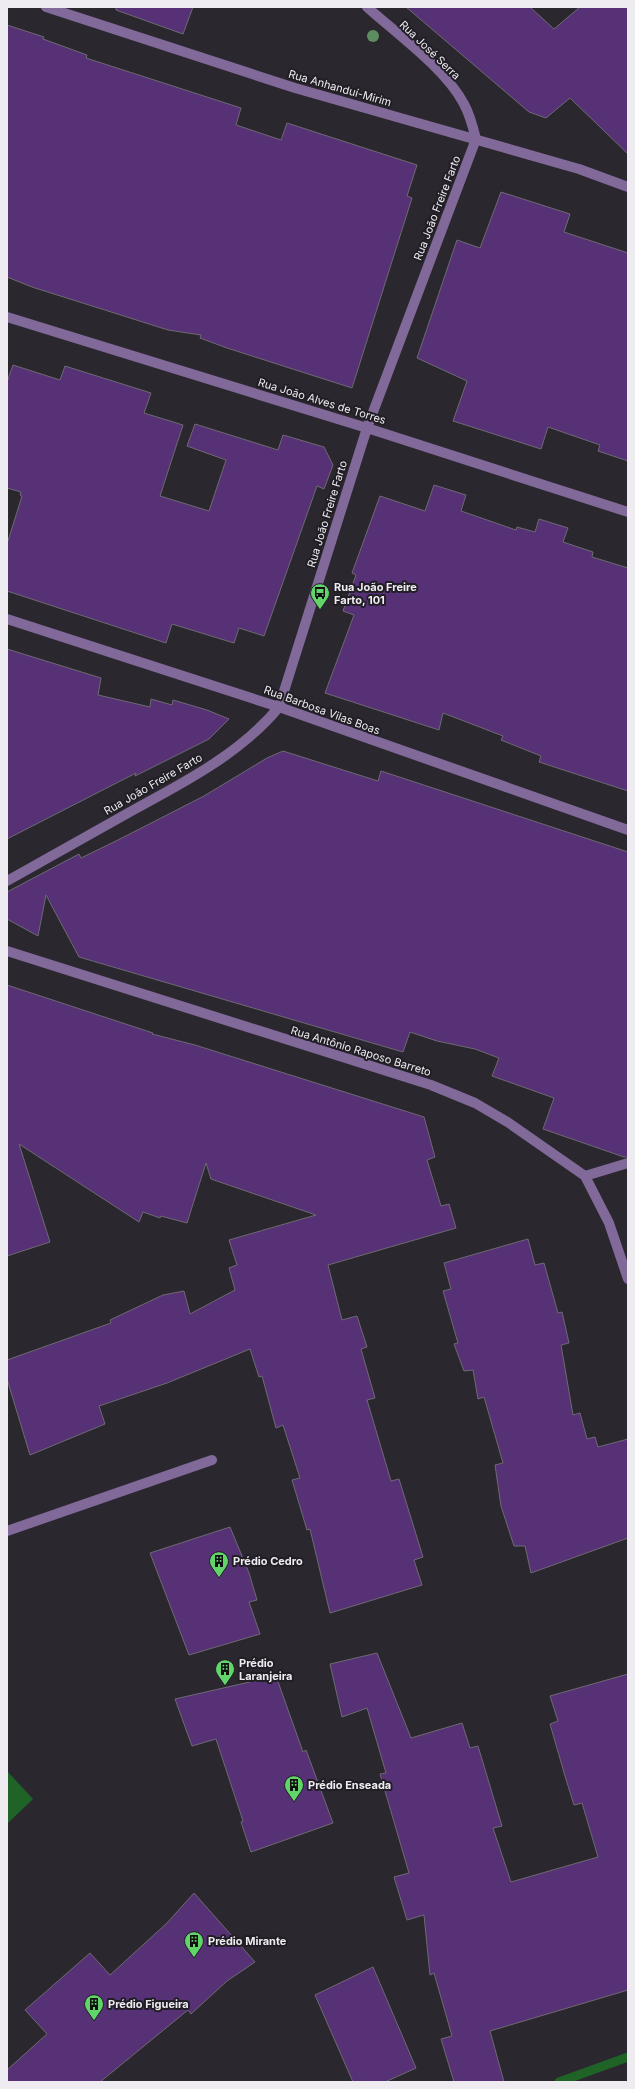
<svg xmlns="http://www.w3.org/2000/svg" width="635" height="2089" viewBox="0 0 635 2089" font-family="Inter,sans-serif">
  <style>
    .water { fill: #1f6326 }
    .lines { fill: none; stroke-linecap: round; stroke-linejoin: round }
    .stream { stroke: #1f6326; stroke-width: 9 }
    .building { fill: #563175; stroke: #6e6a73 }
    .minor { stroke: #81699a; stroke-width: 10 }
    .tree { fill: #5f8d62 }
    .labels { text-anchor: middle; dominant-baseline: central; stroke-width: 4; stroke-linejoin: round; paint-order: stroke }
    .street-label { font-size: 11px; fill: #eeecf1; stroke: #211e25 }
    .poi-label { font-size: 11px; font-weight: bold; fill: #eeecf1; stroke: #211e25; text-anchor: start }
  </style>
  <rect width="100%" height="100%" fill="#2b272f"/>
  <path class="water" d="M7 1771 33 1799 7 1824Z"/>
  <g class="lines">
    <path class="stream" d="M559 2082 628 2057"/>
  </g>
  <path class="building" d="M116 7H193L183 34 116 10Z
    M406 7H530L554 29 580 7H628V154L570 98 546 118 529 112Z
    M7 25 44 37 43 39 87 55 86 58 241 108 236 125 281 140 287 123 417 165 407 196 412 198 352 388 227 348 200 338 201 335 168 330 32 287 7 277Z
    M501 192 570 214 564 232 628 253V461L598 451 600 445 548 427 541 449 453 421 467 381 417 358 457 240 480 248Z
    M13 365 60 380 65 366 151 393 144 413 183 425 160 496 209 511 226 460 187 446 195 424 278 450 283 435 324 447 333 465 324 489 317 486 264 636 239 628 234 643 172 624 166 643 7 591V544L22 496 20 495 21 492 7 488V382Z
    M434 485 466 495 461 511 516 530 517 527 535 532 539 519 568 528 563 542 593 552 592 557 628 568V791L539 762 541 756 501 740 503 736 443 713 439 730 325 693 354 615 343 611 356 575 352 573 380 496 425 511Z
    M7 649 101 678 98 695 150 707 151 699 172 705 173 700 207 710 229 719 209 739 135 776 136 773 7 839Z
    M283 751 378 781 381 771 628 852V1157H624L543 1129 554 1098 492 1076 499 1058 475 1049 437 1041 410 1032 403 1052 79 957 46 895 38 936 7 919V892L79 854 81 858 118 840 204 796 267 758Z
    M7 985 153 1033 152 1034 195 1045 424 1117 435 1157 427 1160 441 1206 449 1204 456 1228 328 1265 342 1320 357 1316 367 1347 361 1349 375 1398 367 1400 391 1481 399 1479 423 1557 414 1560 422 1585 330 1613 310 1529 307 1530 292 1480 300 1478 283 1425 276 1428 262 1376 259 1377 250 1349 167 1383 99 1406 105 1424 30 1455 7 1379V1360L111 1323 110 1320 163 1295 184 1291 190 1314 235 1290 229 1268 237 1265 229 1240 316 1215 211 1179 206 1163 187 1223 161 1216 160 1218 143 1212 139 1222 19 1144 50 1242 7 1256Z
    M528 1239 535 1265 544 1263 558 1313 562 1312 569 1343 561 1345 573 1415 580 1413 587 1439 595 1437 598 1447 628 1439V1538L531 1573 525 1546H514L501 1506 495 1465 503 1463 484 1397 478 1399 473 1370 464 1371 454 1344 458 1343 443 1291 451 1289 444 1263Z
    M230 1527 249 1573 257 1600 249 1602 260 1634 189 1655 150 1553Z
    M377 1653 411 1738 462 1723 470 1748 478 1746 502 1826 493 1828 511 1882 598 1857 582 1803 574 1805 565 1776 550 1724 558 1721 550 1696 628 1674V1990L490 2031 504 2082H454L441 2039 452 2036 434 1973 430 1975 424 1915 407 1920 394 1877 409 1873 380 1774 386 1773 367 1708 342 1717 330 1664Z
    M276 1676 303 1752 306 1750 333 1823 251 1852 241 1822 243 1821 216 1739 192 1746 175 1699Z
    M194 1893 255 1962 227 1981 191 2014 188 2010 100 2082H7V2070L47 2034 25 2010 90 1953 110 1975 167 1923Z
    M373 1967 416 2068 385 2082H353L315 1995Z"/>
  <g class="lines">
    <path class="minor" d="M46 7 295 88 579 169 628 187
      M367 7C397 34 446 69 464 104 470 115 473 127 476 139
      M7 317 367 428 628 512
      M7 619 279 707 628 830
      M7 881C50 857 93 833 137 808 187 781 242 752 279 707L367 428 476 139
      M7 951 431 1085 475 1103 509 1123 585 1176 609 1223 628 1279
      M585 1176 628 1163
      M7 1531 212 1460"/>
  </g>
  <circle class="tree" cx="373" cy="36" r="6"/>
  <defs>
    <g id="bus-pin" transform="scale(1)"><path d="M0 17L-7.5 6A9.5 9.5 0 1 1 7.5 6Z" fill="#61d46a" stroke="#211e25"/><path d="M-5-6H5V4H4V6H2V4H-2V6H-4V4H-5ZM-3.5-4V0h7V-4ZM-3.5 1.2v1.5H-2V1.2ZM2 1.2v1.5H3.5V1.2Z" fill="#111"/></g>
    <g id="building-pin" transform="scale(1)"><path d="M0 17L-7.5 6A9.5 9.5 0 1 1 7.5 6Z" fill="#61d46a" stroke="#211e25"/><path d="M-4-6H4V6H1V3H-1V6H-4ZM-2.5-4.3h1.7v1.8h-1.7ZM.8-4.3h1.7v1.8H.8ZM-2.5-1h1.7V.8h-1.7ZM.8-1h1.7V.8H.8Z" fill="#111"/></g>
  </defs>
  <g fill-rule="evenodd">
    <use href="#bus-pin" x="320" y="593"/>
    <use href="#building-pin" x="219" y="1561"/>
    <use href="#building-pin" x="225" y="1669"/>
    <use href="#building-pin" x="294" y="1785"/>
    <use href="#building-pin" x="194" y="1941"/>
    <use href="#building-pin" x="94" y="2004"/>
  </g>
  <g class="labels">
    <g class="street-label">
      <text transform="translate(430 50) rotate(44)">Rua José Serra</text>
      <text transform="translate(340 88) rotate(16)">Rua Anhanduí-Mirim</text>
      <text transform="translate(437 208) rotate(-69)">Rua João Freire Farto</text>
      <text transform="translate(322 401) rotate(17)">Rua João Alves de Torres</text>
      <text transform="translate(327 514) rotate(-73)">Rua João Freire Farto</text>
      <text transform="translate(322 710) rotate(20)">Rua Barbosa Vilas Boas</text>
      <text transform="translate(153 784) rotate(-30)">Rua João Freire Farto</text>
      <text transform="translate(361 1051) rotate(17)">Rua Antônio Raposo Barreto</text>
    </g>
    <g class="poi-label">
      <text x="334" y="587">Rua João Freire<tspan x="334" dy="13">Farto, 101</tspan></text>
      <text x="233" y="1561">Prédio Cedro</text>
      <text x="239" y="1663">Prédio<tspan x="239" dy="13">Laranjeira</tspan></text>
      <text x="308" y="1785">Prédio Enseada</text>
      <text x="208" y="1941">Prédio Mirante</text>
      <text x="108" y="2004">Prédio Figueira</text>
    </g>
  </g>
  <rect width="635" height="2089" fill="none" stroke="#eeecf1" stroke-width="16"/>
</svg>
